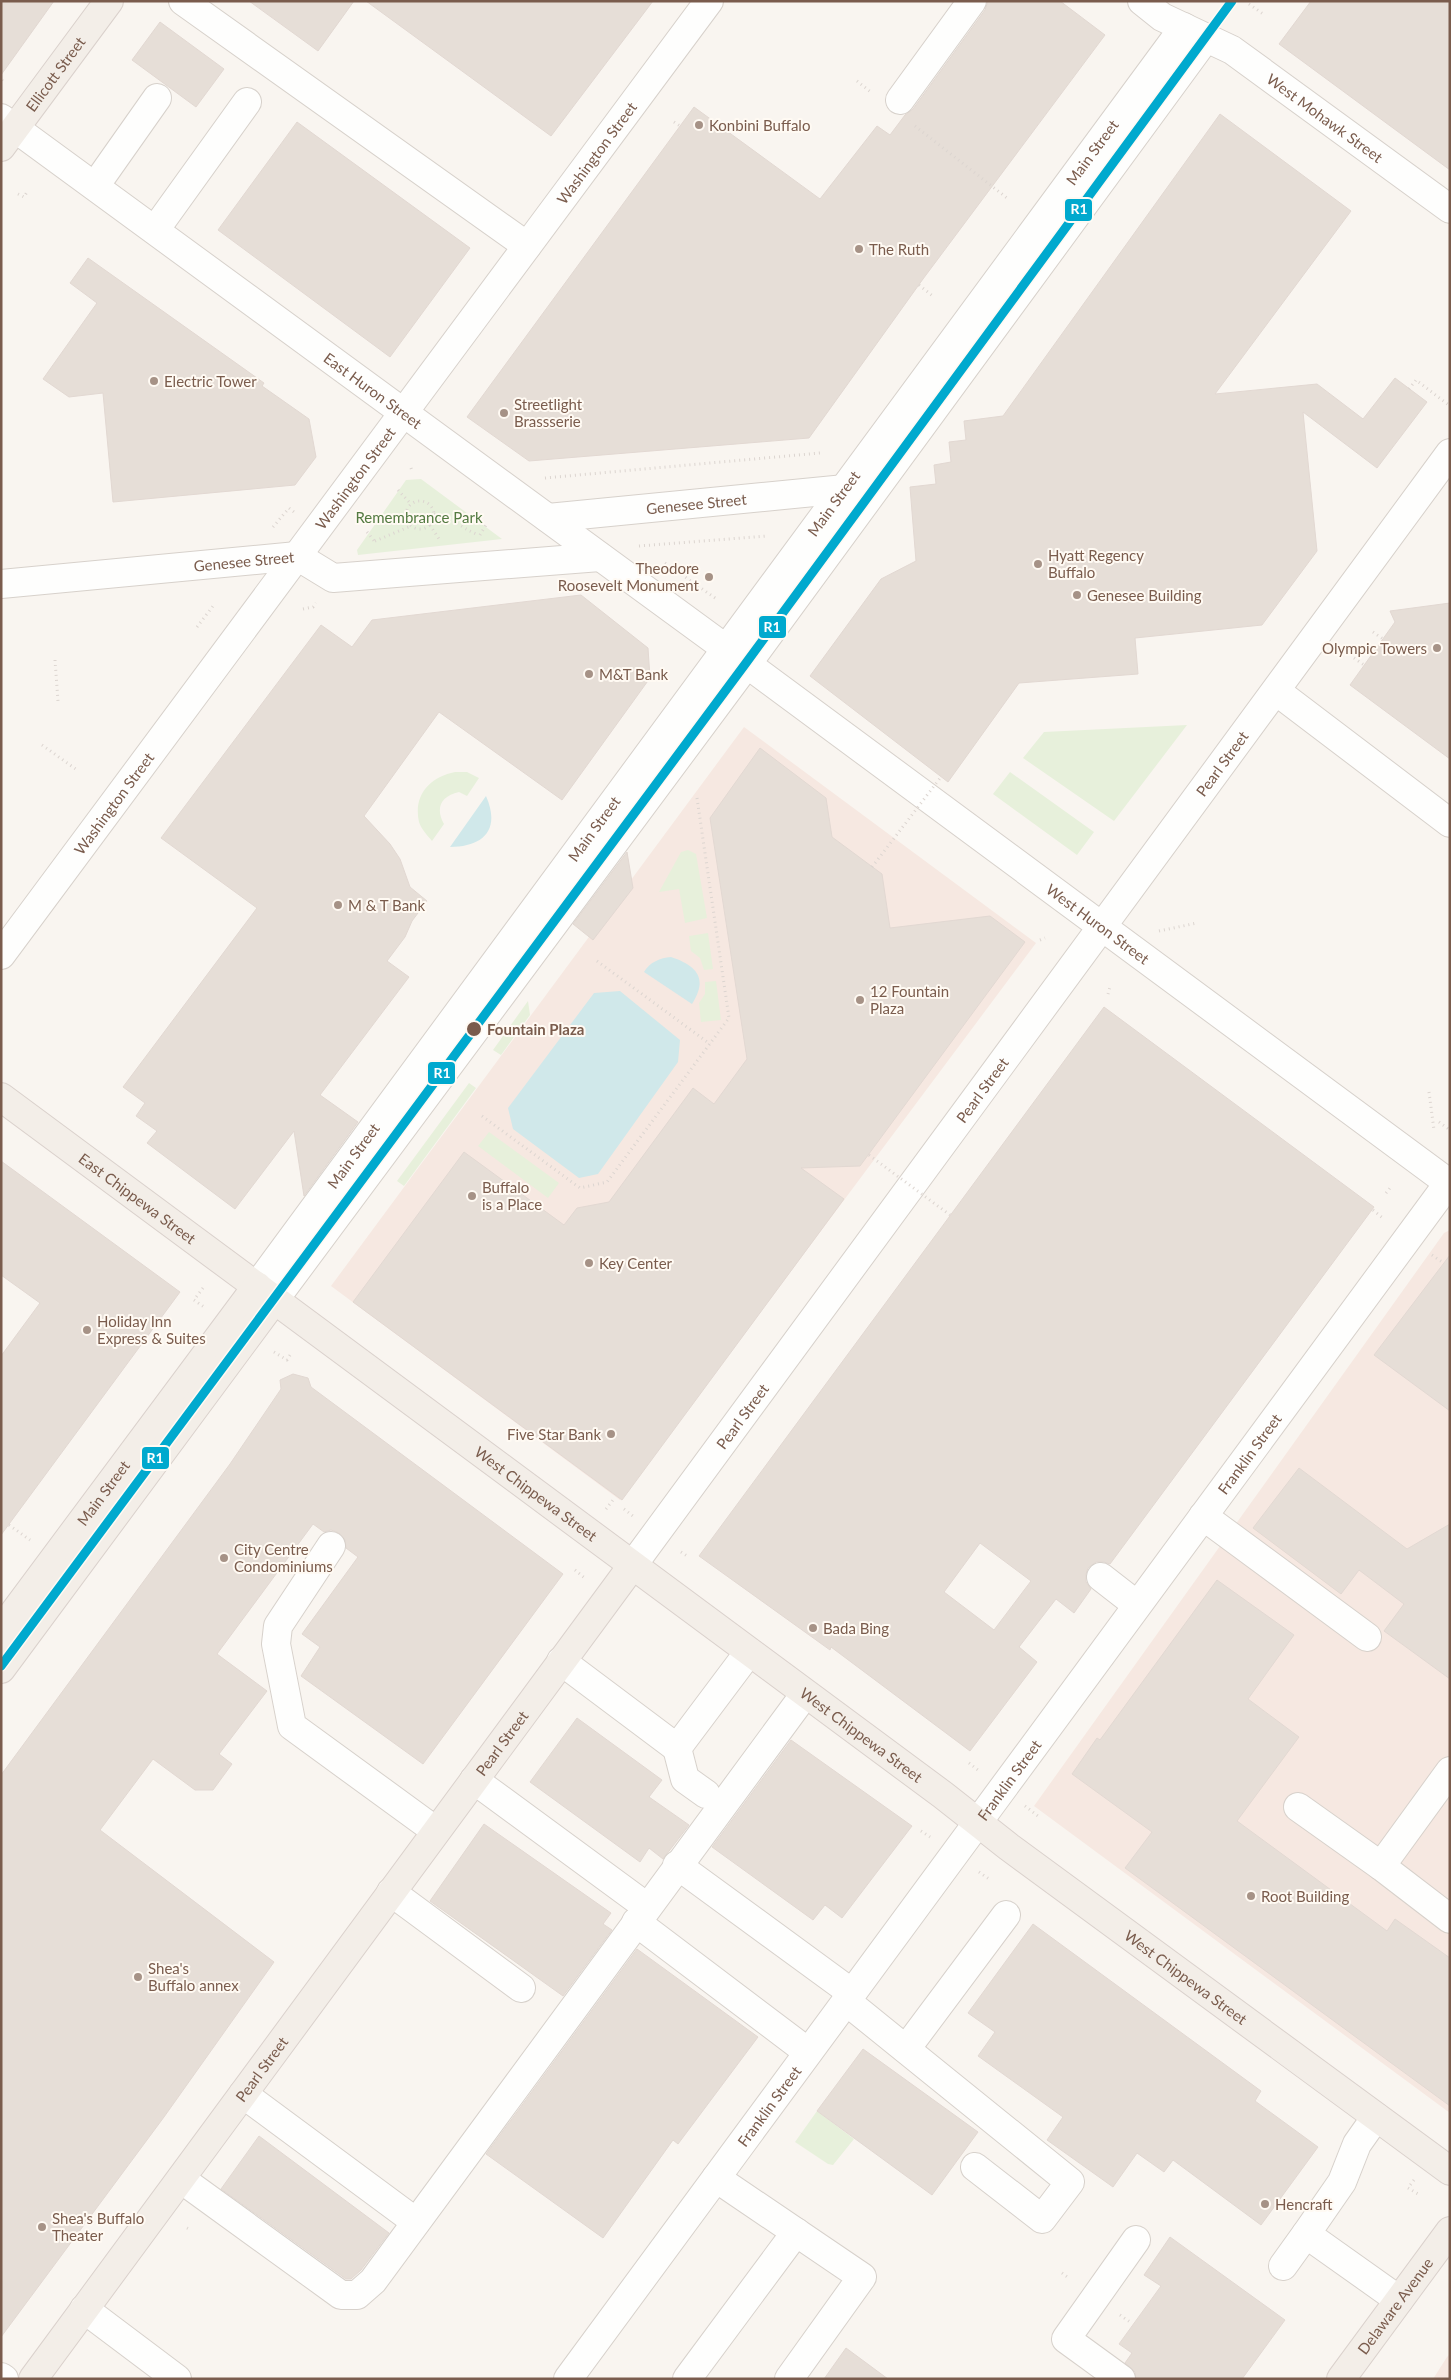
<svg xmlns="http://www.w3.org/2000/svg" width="1451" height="2380" viewBox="0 0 1451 2380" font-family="Lato,sans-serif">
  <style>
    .commercial { fill: #f6e8e1 }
    .green { fill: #e7f0db }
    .water { fill: #d0e8ea }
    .building { fill: #e6ded7; stroke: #e2d8d2; fill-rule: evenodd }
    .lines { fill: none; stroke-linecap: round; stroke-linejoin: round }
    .minor-casing { stroke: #d7d1cb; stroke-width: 30 }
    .major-casing { stroke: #dad1cc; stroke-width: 30 }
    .path { stroke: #dcd5d0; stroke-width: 3; stroke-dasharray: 1 4; stroke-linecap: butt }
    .minor { stroke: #fefefd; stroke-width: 28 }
    .major { stroke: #f3eee8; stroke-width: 28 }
    .path-bridge { stroke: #dcd5d0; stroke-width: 3; stroke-dasharray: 1 4; stroke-linecap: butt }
    .rail-1-casing { stroke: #fffaf3; stroke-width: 12 }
    .rail-1 { stroke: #00a9ce; stroke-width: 9 }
    .poi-dot { fill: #a69286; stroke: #fffaf3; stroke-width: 2 }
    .stop-dot { fill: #7a5c4d; stroke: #fffaf3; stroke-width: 2 }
    .labels { text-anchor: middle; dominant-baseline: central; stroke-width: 4; stroke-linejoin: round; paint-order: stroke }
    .street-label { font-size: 15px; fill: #7a5c4d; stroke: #fffaf3 }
    .poi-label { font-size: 15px; fill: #7a5c4d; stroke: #fffaf3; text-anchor: start }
    .park-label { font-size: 15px; fill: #537a41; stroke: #fffaf3 }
    .stop-label { font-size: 15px; font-weight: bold; fill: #7a5c4d; stroke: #fffaf3; text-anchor: start }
    .line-badge { stroke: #fffaf3; stroke-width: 2 }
    .badge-label { font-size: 14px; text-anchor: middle; font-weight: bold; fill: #fff }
  </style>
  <rect width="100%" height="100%" fill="#f9f5f0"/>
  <path class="commercial" d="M744 727 1036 943 620 1500 331 1286Z
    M1450 1230V2113L1034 1806 1444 1233Z
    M1450 2354V2379H1433L1447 2357Z"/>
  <path class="green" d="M421 479 502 539 358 555 357 550 406 480Z
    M1187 725 1114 821 1023 758 1044 732Z
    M455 772H467L479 778 467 796 459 792C441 796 435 808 444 824L432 841C428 836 421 829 419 822 413 795 430 777 455 772Z
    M1010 772 1094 832 1077 855 993 794Z
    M688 850 696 854 707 918 685 923 679 889 659 892 681 852Z
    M708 933 713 969 704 970 700 958 691 951 689 936Z
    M716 981 721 1020 701 1022 699 1003 705 994V982Z
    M528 1001 530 1015 501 1055 493 1050Z
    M469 1083 476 1088 404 1186 397 1181Z
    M489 1132 559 1183 548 1198 478 1146Z
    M817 2111 854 2139 833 2165 828 2164 795 2142Z"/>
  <path class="water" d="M486 796C501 830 483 847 450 847Z
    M671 957C698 966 708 979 692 1004L644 972C650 962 660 958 671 957Z
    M620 991 680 1040 678 1062 598 1174 579 1178 513 1129 508 1108 594 993Z"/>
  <path class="building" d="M1 1H54L1 75Z
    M249 1H354L318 51Z
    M366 1H653L551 136Z
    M988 1H1060L1105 35 923 279 809 438 529 461 467 417 694 107 820 199 877 126 890 135 905 115 913 109 985 10Z
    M1311 1H1450V170L1279 44Z
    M160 22 224 69 196 107 132 60Z
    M1220 114 1351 211 1215 394 1317 384 1363 419 1395 378 1427 402 1377 468 1303 412 1317 551 1262 625 1135 638 1138 674 1019 683 948 782 810 676 881 579 916 561 910 487 936 484 934 465 951 462 949 442 966 440 964 421 1003 416Z
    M297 122 470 248 390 357 218 230Z
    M88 258 264 383 262 386 309 419 316 457 295 485 113 502 103 393 69 397 43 379 97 303 70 283Z
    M581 595 648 648 650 678 562 800 439 712 364 816 390 844 400 859 410 887 427 901 412 921 405 937 387 961 409 977 320 1095 358 1122 304 1196 294 1131 235 1209 147 1143 157 1131 136 1116 145 1103 123 1087 257 908 161 838 321 625 352 647 372 620Z
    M1450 603V759L1350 685 1395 622 1390 611Z
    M760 748 826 798 832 837 882 874 890 928 990 916 1025 942 860 1166 801 1168 844 1199 622 1500 353 1302 464 1152 564 1225 577 1208 609 1202 693 1088 714 1104 747 1059 710 818Z
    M627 852 633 888 593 940 573 924Z
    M1104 1007 1374 1207 1110 1564 1104 1562H1096L1088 1568 1086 1574V1582L1091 1589 1074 1613 1056 1599 1019 1647 1037 1662 970 1751 831 1647 830 1650 699 1556ZM980 1543 1031 1581 994 1630 944 1592Z
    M1 1161 180 1292 1 1535V1356L40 1303 1 1275Z
    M1450 1255V1411L1374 1355Z
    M293 1374 308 1378 311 1387 563 1574 423 1764 301 1676 320 1647 302 1634 358 1557 346 1548 345 1540 339 1533 331 1530 324 1532 313 1524 217 1654 267 1691 219 1754 232 1764 213 1790H195L153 1759 100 1830 274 1962 164 2117 1 2337V1775L230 1464 281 1389 280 1380Z
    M1299 1468 1407 1549 1450 1524V1679L1384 1631 1404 1604 1359 1570 1341 1594 1253 1528Z
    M1217 1580 1294 1635 1248 1699 1299 1737 1237 1821 1387 1931 1395 1919 1450 1958V2106L1125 1868 1152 1832 1072 1774 1097 1738 1100 1740Z
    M577 1718 662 1780 649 1797 689 1825 663 1859 649 1848 640 1862 530 1782Z
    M791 1740 912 1826 842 1918 825 1905 813 1920 712 1847Z
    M484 1824 611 1913 603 1924 612 1930 563 1996 430 1901Z
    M1033 1924 1261 2091 1255 2101 1318 2147 1261 2225 1173 2160 1164 2172 1137 2153 1113 2187 1047 2140 1063 2117 978 2056 995 2032 968 2013Z
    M637 1949 758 2037 678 2144 673 2140 603 2238 486 2154Z
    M863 2049 978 2132 932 2195 817 2111Z
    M259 2136 389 2233 361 2270 351 2279H346L221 2189Z
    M1170 2237 1285 2320 1242 2379H1136L1135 2372 1125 2363 1132 2353 1119 2344 1161 2286 1144 2275Z
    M846 2348 888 2379H824Z"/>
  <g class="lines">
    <g class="minor-casing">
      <g id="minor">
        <path d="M183 1 527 246"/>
        <path id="s1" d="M1142 1 1162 17 1232 50 1450 209"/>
        <path d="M900 100 972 1"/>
        <path id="s2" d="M1 118 747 664 1450 1184"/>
        <path d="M95 186 157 98"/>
        <path d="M155 230 247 102"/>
        <path id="s3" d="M548 518 845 489"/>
        <path id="s4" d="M1 584 297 556 333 578 600 557"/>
        <path d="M1276 691 1450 823"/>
        <path id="s5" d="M1 955 709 1"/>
        <path id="s6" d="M257 1286 1184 27"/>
        <path d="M275 1299 747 664 1206 38"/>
        <path d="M1203 1516 1367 1637"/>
        <path d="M331 1546 278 1626 276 1644 292 1726 436 1831"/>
        <path id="s7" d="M632 1566 1450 453"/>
        <path d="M1101 1577 1137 1605"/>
        <path d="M561 1661 677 1748 749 1652"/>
        <path d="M677 1748 685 1779 706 1794"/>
        <path d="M1450 1771 1381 1866 1450 1919"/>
        <path d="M474 1780 647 1907"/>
        <path d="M1298 1807 1381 1866"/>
        <path d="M677 1865 852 1993"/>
        <path d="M391 1892 521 1988"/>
        <path d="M636 1922 808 2052"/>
        <path d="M846 2001 1070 2182 1042 2219 975 2167"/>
        <path d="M906 2049 1006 1915"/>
        <path d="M243 2094 416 2222"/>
        <path d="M1376 2117 1357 2144 1342 2182 1306 2234 1399 2300"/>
        <path d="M716 2178 862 2277 789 2379"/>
        <path d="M181 2179 341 2295H357L373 2281 805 1694"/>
        <path d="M1283 2266 1306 2234"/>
        <path d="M84 2309 177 2379"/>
        <path d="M1 2377 4 2379"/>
        <path id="s8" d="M568 2379 1450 1181"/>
        <path d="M687 2379 796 2232"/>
        <path d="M1121 2379 1066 2339 1136 2240"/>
      </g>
    </g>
    <g class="major-casing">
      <g id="major">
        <path id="s9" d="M1 147 109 1"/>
        <path id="s10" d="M1 1097 943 1795 1009 1847 1450 2171"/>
        <path id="s11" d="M1 1630 257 1286"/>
        <path d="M1 1669 275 1299"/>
        <path id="s12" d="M33 2379 632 1566"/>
        <path id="s13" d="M1341 2379 1450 2231"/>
      </g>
    </g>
    <path class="path" d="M1249 4 1263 14
      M2 80 4 83
      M857 81 872 93
      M674 122 680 126
      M915 126 1007 198
      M18 194 24 197 27 192
      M919 285 934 297
      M1409 389 1416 380 1450 406
      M411 468 412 471
      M545 478 820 453
      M398 490 411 504
      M406 515a14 14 0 1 1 28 0a14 14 0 1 1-28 0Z
      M434 514C452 517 462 529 479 535
      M430 525 439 539
      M273 527 289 508 294 512
      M367 532 375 542
      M480 535 486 525
      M375 541 411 526
      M639 546 767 536
      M665 563 718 600
      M303 609 313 607 316 603
      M197 627 213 606
      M1373 632 1383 639
      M1354 658 1364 665
      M55 660 58 701
      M42 745 77 770
      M1159 931 1197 923
      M1040 940 1045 938
      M597 961 710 1044
      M1108 994 1110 987
      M1429 1092 1434 1130
      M482 1116 580 1188 607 1182 729 1018 697 798
      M1439 1122 1450 1130
      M1386 1193 1390 1188
      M1373 1210 1384 1219
      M1432 1255 1442 1262
      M203 1288 194 1300 204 1307
      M274 1352 287 1360 292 1352
      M606 1509 613 1500
      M624 1509 633 1516
      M9 1525 30 1540
      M681 1552 687 1556
      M575 1570 586 1579
      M969 1763 978 1770
      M1025 1806 1038 1816
      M921 1831 930 1837
      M979 1872 989 1879
      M1414 2180 1408 2188 1418 2194
      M187 2228 189 2229
      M1062 2273 1070 2279
      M1120 2315 1130 2322"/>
    <use href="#minor" class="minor"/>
    <use href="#major" class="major"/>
    <path class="path-bridge" d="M872 867 941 777
      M869 1155 950 1215"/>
    <g class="rail-1-casing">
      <path id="rail-1" d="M1 1666 746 663 1232 1"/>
    </g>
    <use href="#rail-1" class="rail-1"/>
  </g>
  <g class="poi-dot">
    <circle cx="699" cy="125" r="5"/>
    <circle cx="859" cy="249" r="5"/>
    <circle cx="154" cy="381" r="5"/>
    <circle cx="504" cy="413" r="5"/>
    <circle cx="1038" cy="564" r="5"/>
    <circle cx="709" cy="577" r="5"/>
    <circle cx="1077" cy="595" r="5"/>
    <circle cx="1437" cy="648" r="5"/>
    <circle cx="589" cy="674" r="5"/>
    <circle cx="338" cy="905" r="5"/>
    <circle cx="860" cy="1000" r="5"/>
    <circle cx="472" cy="1196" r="5"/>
    <circle cx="589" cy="1263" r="5"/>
    <circle cx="87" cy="1330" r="5"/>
    <circle cx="611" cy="1434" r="5"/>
    <circle cx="224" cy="1558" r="5"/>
    <circle cx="813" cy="1628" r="5"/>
    <circle cx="1251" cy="1896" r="5"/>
    <circle cx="138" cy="1977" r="5"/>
    <circle cx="1265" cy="2204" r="5"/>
    <circle cx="42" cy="2227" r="5"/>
  </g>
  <circle class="stop-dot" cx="474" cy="1029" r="8"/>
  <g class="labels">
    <g class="street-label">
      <text stroke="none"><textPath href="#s9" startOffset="91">Ellicott Street</textPath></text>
      <text stroke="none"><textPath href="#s1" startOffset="218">West Mohawk Street</textPath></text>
      <text stroke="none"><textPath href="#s5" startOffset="999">Washington Street</textPath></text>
      <text stroke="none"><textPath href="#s6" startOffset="1408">Main Street</textPath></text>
      <text stroke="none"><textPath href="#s2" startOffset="461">East Huron Street</textPath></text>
      <text stroke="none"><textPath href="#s5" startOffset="594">Washington Street</textPath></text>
      <text stroke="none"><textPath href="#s3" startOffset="149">Genesee Street</textPath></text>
      <text stroke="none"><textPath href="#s6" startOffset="972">Main Street</textPath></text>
      <text stroke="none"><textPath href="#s4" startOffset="244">Genesee Street</textPath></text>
      <text stroke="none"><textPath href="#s7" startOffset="996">Pearl Street</textPath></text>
      <text stroke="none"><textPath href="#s5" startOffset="189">Washington Street</textPath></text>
      <text stroke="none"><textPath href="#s6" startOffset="568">Main Street</textPath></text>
      <text stroke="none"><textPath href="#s2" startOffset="1361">West Huron Street</textPath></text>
      <text stroke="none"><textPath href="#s7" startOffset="591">Pearl Street</textPath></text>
      <text stroke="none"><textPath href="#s6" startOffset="162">Main Street</textPath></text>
      <text stroke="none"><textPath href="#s10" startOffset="170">East Chippewa Street</textPath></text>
      <text stroke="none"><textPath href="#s7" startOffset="186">Pearl Street</textPath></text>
      <text stroke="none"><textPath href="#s8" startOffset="1149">Franklin Street</textPath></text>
      <text stroke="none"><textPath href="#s11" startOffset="171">Main Street</textPath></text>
      <text stroke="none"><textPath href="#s10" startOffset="666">West Chippewa Street</textPath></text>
      <text stroke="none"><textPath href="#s10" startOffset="1071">West Chippewa Street</textPath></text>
      <text stroke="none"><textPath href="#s12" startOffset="790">Pearl Street</textPath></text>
      <text stroke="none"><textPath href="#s8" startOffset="744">Franklin Street</textPath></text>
      <text stroke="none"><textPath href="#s10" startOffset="1476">West Chippewa Street</textPath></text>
      <text stroke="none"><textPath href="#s12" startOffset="385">Pearl Street</textPath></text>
      <text stroke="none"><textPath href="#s8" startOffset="339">Franklin Street</textPath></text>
      <text stroke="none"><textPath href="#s13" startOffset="91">Delaware Avenue</textPath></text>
    </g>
    <g class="poi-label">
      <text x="709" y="125">Konbini Buffalo</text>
      <text x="869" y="249">The Ruth</text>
      <text x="164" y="381">Electric Tower</text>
      <text x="514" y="404">Streetlight<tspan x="514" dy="17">Brassserie</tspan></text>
      <text x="1048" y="555">Hyatt Regency<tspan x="1048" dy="17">Buffalo</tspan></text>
      <text x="699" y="568" text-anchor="end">Theodore<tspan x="699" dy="17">Roosevelt Monument</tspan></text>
      <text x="1087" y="595">Genesee Building</text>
      <text x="1427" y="648" text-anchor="end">Olympic Towers</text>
      <text x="599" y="674">M&amp;T Bank</text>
      <text x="348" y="905">M &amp; T Bank</text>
      <text x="870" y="991">12 Fountain<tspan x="870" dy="17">Plaza</tspan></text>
      <text x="482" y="1187">Buffalo<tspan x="482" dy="17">is a Place</tspan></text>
      <text x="599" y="1263">Key Center</text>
      <text x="97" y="1321">Holiday Inn<tspan x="97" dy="17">Express &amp; Suites</tspan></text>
      <text x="601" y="1434" text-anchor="end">Five Star Bank</text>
      <text x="234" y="1549">City Centre<tspan x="234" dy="17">Condominiums</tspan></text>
      <text x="823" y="1628">Bada Bing</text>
      <text x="1261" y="1896">Root Building</text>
      <text x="148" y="1968">Shea's<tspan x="148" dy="17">Buffalo annex</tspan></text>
      <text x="1275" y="2204">Hencraft</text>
      <text x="52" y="2218">Shea's Buffalo<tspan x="52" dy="17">Theater</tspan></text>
    </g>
    <g class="park-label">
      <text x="419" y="517">Remembrance Park</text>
    </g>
    <g class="stop-label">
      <text x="487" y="1029">Fountain Plaza</text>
    </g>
  </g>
  <g class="line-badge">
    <rect x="1064" y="198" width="29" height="24" rx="5" fill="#00a9ce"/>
    <rect x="758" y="615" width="29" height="24" rx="5" fill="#00a9ce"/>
    <rect x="427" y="1061" width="29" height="24" rx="5" fill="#00a9ce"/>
    <rect x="141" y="1446" width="29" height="24" rx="5" fill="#00a9ce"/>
  </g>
  <g class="badge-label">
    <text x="1079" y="214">R1</text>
    <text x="772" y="632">R1</text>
    <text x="442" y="1078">R1</text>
    <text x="155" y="1463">R1</text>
  </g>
  <rect width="1451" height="2380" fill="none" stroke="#7a5c4d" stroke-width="5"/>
</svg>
